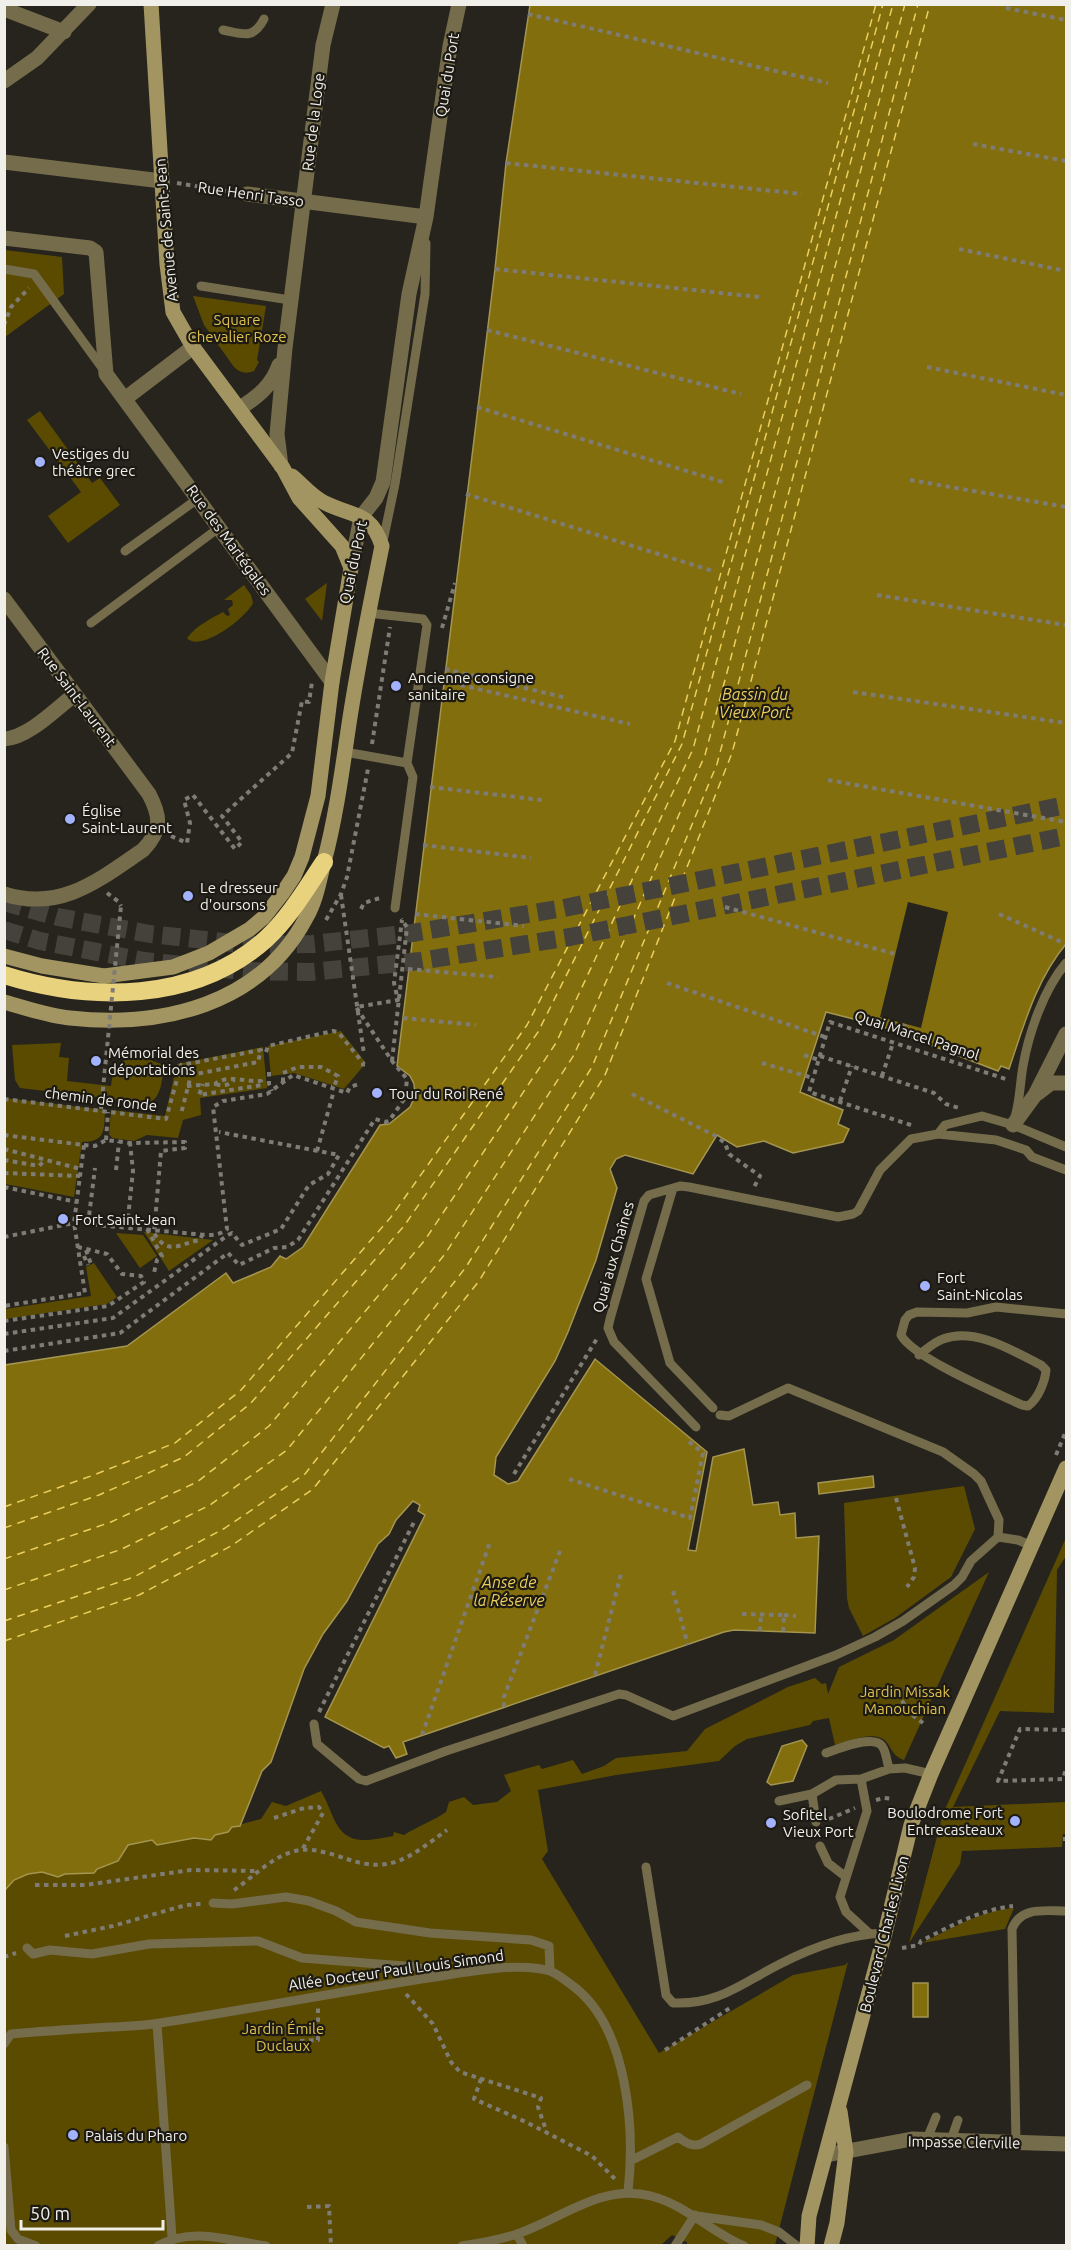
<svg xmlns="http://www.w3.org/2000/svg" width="1071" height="2250" viewBox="0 0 1071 2250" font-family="Ubuntu,sans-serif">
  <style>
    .green { fill: #5b4b00 }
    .water { fill: #836e0e; stroke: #a49550; stroke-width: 1.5 }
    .pier { fill: #26241c }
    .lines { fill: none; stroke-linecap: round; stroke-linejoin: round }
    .ferry { stroke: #edcf5c; stroke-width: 1.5; stroke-dasharray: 8 6; stroke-linecap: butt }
    .highway-tunnel { stroke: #44423b; stroke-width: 18; stroke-dasharray: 18 9; stroke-linecap: butt }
    .path { stroke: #7e7c75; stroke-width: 4; stroke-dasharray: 4.5 4.5; stroke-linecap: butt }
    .lane { stroke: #756c4c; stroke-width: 9 }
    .street { stroke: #756c4c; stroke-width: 15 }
    .secondary { stroke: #a39561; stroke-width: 15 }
    .highway { stroke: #e9d27e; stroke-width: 18 }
    .path-bridge { stroke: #7e7c75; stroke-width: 4; stroke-dasharray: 4.5 4.5; stroke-linecap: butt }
    .poi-dot { fill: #a3b2fd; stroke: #1c1a13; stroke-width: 2 }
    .labels { text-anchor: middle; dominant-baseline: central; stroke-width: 4.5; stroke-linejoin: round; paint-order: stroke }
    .street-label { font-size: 15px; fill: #f1efea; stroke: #1c1a13 }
    .park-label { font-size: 15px; fill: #dfc14d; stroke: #1c1a13 }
    .poi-label { font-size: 15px; fill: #f1efea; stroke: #1c1a13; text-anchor: start }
    .water-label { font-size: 16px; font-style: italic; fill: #edcf5c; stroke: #1c1a13 }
  </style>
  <rect width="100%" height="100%" fill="#26241c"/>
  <path class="green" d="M5 250 62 257 64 294 5 337Z
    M193 296 266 306 257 360 259 362 254 371C246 374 240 373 234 367L204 325Z
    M40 411 92 483 100 478 120 505 68 543 48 516 81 492 27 420Z
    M327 583 322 621 305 599Z
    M244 585 251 595 253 603C246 618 200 653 187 638 196 626 210 619 223 612L227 616 230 615 228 609 233 605 232 600H224Z
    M341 1031 366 1063 344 1089 294 1073 271 1076 268 1046Z
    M61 1043 59 1057 69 1058 67 1081 111 1086 114 1064 123 1065 125 1051 164 1065C162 1078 162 1100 147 1103L20 1088 15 1080 12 1045Z
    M263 1047 267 1088 200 1098 201 1115 183 1120 178 1138 147 1135 134 1141 112 1138 109 1134 111 1110 165 1116 177 1064Z
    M5 1098 105 1110C104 1130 106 1142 82 1142L74 1197 5 1184Z
    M144 1232 213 1240 169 1271Z
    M116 1233 143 1235 157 1256 140 1268Z
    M94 1263 117 1297 107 1304 5 1319V1309L91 1296 86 1267Z
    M964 1486 975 1529 951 1577 895 1618 863 1636 849 1608 847 1598 844 1503Z
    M1065 1540H1066V1556L1057 1570 1054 1713 1000 1711 953 1807 1066 1802V1834H1063L1062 1847 962 1851 960 1864 909 1943 943 1814Z
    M989 1572 904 1760C895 1757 893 1752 888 1744 878 1728 850 1741 835 1745L829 1718 813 1721 810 1725 747 1739 735 1746 719 1761 616 1775 538 1790 548 1851 542 1859 659 2053 793 1975 845 1965 848 1962 775 2245H687V2242L672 2235 660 2246 5 2245 4 1890 14 1880 28 1874 42 1872 58 1877 65 1874 94 1873 96 1869 118 1861 128 1845 152 1840 157 1845 194 1838 205 1840 231 1827 261 1819 272 1802 286 1806 321 1791C326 1799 329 1808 333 1817 346 1847 366 1841 393 1836L394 1832 404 1835C418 1826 433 1821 446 1812L449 1802 464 1797 473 1805 497 1802 511 1791 504 1775 539 1765 542 1769 573 1760 582 1774 604 1766 616 1758 687 1751 705 1729 788 1687 815 1678 822 1684 826 1683 828 1694 839 1667 894 1640Z
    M1014 1908 1005 1929 922 1943C952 1928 980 1911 1014 1908Z"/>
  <path class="water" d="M530 5H1066V944C1036 980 1024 1025 1009 1069L1001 1066 998 1071 881 1026 826 1012 800 1092 843 1110 838 1124 849 1129 843 1142 793 1153 764 1141 737 1147 717 1135 693 1174 625 1155 616 1159 610 1169 617 1188 596 1260 568 1332 555 1361 496 1457 494 1475 508 1484 518 1481 595 1359 707 1452 688 1550 696 1551 713 1457 744 1449 753 1505 778 1502 780 1515 795 1513 796 1538 819 1536 815 1633 734 1630 724 1632 403 1742 407 1754 396 1758 389 1746 384 1748 325 1717 425 1515 418 1511 420 1505 413 1501 396 1520 389 1534 378 1544 347 1601 323 1634 304 1669 271 1762 262 1771 240 1826 232 1827 228 1832 215 1835 211 1840 194 1838 157 1845 152 1840 128 1845 118 1861 97 1869 94 1873 65 1874 58 1877 42 1872 28 1874 14 1880 5 1890V1365L127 1346 226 1273 233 1283 271 1267 280 1256 286 1259 303 1247 380 1125 389 1124 410 1107 415 1096 414 1084 410 1076 397 1066 495 269 506 163Z
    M873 1476 874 1487 819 1494 818 1483Z
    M802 1740 807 1746 793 1781 771 1785 767 1782 782 1746Z
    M913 1983H928V2017H913Z"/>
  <path class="pier" d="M908 902 948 912 921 1028 880 1017Z"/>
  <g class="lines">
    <path class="ferry" d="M4 1507 91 1476 175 1443 241 1390 391 1217 527 1025 675 741 876 4
      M4 1528 99 1495 184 1457 251 1403 404 1226 538 1032 682 744 883 4
      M4 1559 111 1522 197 1482 269 1426 425 1240 556 1043 693 749 893 4
      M4 1590 122 1549 210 1505 287 1450 445 1254 574 1055 705 755 905 4
      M4 1621 134 1577 225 1528 305 1474 466 1267 592 1067 717 764 918 4
      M4 1641 139 1595 231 1546 313 1489 479 1281 605 1075 732 753 930 4"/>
    <path class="highway-tunnel" d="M4 902 58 917 150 934 251 945 313 944 412 933 564 908 1066 805
      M4 930 40 941 144 961 244 971 311 972 420 961 570 937 1066 836"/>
    <path class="path" d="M1006 8 1066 20
      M528 14 828 83
      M973 144 1066 161
      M506 163 802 194
      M177 183 232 192
      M959 249 1066 271
      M495 269 759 297
      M4 325 11 307 29 288
      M487 330 741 394
      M927 367 1066 395
      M477 407 726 483
      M910 480 1066 507
      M466 494 713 571
      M877 595 1066 625
      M442 628 455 583
      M445 669 567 698
      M443 681 630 724
      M853 692 1066 723
      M372 744 390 627
      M828 780 1066 822
      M430 787 542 800
      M171 836 187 843 190 823 184 800 193 795 235 849 242 842 222 816 292 753 302 701 309 702 312 682
      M423 845 531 858
      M107 893 119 902 121 906
      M341 895 364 1054
      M725 907 895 954
      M361 909 364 903 383 897
      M415 914 524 926
      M999 914 1066 944
      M326 920 341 894 347 877 368 769
      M408 969 498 977
      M667 983 825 1037
      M403 1018 476 1025
      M901 1035 905 1024
      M266 1052 268 1046 333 1031 338 1032 363 1063V1068
      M804 1055 819 1060
      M820 1056 934 1093 946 1104 959 1108
      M392 1061 407 927 401 919
      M762 1063 813 1078
      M269 1072V1084L272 1091
      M882 1076 893 1043
      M283 1082V1073L298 1067H321L338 1076 334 1087H331
      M216 1084C223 1087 229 1085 234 1080
      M187 1086 215 1084C227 1074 246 1082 261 1081L262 1085 199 1095 203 1084
      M632 1094 716 1136 725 1143 729 1154 760 1176 753 1189
      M4 1099 166 1119 181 1065 261 1050 258 1062 191 1075 181 1114
      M840 1101 852 1066
      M911 1125 809 1092 830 1022 1009 1080
      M4 1135 84 1145 74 1223 85 1293 4 1306
      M106 1140 108 1112
      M84 1145 95 1146 106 1140 130 1143 185 1142V1148L161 1151 154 1233C168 1257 181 1243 200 1240L202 1235
      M4 1149 81 1169
      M317 1151 333 1094
      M4 1160 39 1166 45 1160
      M116 1170 119 1142
      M4 1173 80 1176
      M4 1187 77 1202
      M88 1224 95 1168
      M127 1227 133 1171 130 1143
      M147 1229 162 1256 157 1260 154 1273
      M4 1237 74 1223 195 1234C206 1235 218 1237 227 1229L213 1107 223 1101 267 1094 293 1075 347 1093 350 1087 359 1084
      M86 1250 91 1264
      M84 1256 88 1265
      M4 1321 108 1306 144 1282 141 1276 122 1274 107 1254 78 1247
      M4 1334 113 1318 228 1235 232 1233 242 1245 281 1229 309 1185 328 1174 339 1155 219 1132
      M4 1351 120 1333 228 1253 239 1265 274 1248 287 1247 298 1240 375 1119 386 1122 389 1121 405 1098 407 1079 392 1061 356 1007 398 1000 394 983 402 920
      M1056 1455 1066 1431
      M514 1474 598 1337
      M569 1479 690 1518 703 1453 687 1440 688 1438
      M896 1498 915 1568 914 1577 907 1587
      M673 1591 688 1645
      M742 1614 784 1615 783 1632
      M784 1615 796 1616
      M760 1631 761 1615
      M595 1675 621 1574
      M895 1689 913 1688 937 1694
      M872 1690 894 1689 911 1714 923 1723
      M504 1707V1697L560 1551
      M319 1712 414 1522
      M1066 1730 1020 1729 998 1781 1063 1779 1066 1769
      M422 1735 490 1542
      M876 1800 884 1798 893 1799
      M274 1818 304 1808 319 1807 323 1813 302 1850
      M829 1819 855 1808
      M1063 1839H1066
      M35 1885H85L191 1870 258 1871
      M234 1890C255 1876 275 1853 301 1850 315 1848 334 1855 347 1859 392 1875 412 1855 447 1830
      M65 1936 113 1926 186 1905 201 1904
      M902 1948 919 1945 921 1941C951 1926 979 1910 1013 1906
      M4 1957 16 1953
      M406 1994 433 2024 451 2062 460 2072 541 2098 538 2107 547 2133
      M300 2041 318 2040V2008
      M665 2050 730 2008
      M481 2079 474 2099 526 2122 592 2156 615 2179
      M307 2207 329 2206 331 2246"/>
    <path class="lane" d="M223 30C243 34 253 40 264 19
      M4 269 34 274 103 369
      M201 286 290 300
      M382 546 395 484 425 294 426 243
      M125 551 199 498
      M368 613 423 619 427 625 407 763 413 777 395 908
      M91 623 220 527
      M345 752 407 763
      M1015 1117C1020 1100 1020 1083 1023 1066 1029 1032 1044 989 1066 963
      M938 1134 945 1125 982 1116 1013 1125 1066 1147
      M673 1188 646 1279 670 1363 713 1408
      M919 1355C927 1349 934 1342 943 1339 975 1327 1013 1351 1041 1365L1046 1370C1045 1382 1038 1399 1028 1406L1022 1405C995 1392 913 1358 901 1335L905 1320 909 1315 917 1312 967 1313 996 1307 1066 1314
      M720 1415 729 1416 788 1388 943 1452 974 1474 981 1481 999 1520 998 1537
      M696 1427 614 1342 608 1328 610 1319 644 1201 649 1195 680 1186 689 1187 838 1217 853 1214 858 1211 880 1170 911 1139 938 1134 996 1140 1026 1150 1032 1157 1066 1170
      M314 1724 317 1744 359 1779 366 1781 446 1751 619 1694 626 1695 673 1716 836 1655 875 1637 903 1621 954 1585 962 1577 971 1561 998 1537 1018 1540 1032 1546
      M826 1753C838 1749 873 1734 882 1746 886 1751 887 1762 889 1769
      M861 1779 867 1811 840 1897 846 1912 870 1934
      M812 1794 816 1822
      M779 1801 812 1794 836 1780 861 1779 889 1769 905 1768 931 1774
      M820 1846 828 1863 846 1877
      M646 1867 666 1995 673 2003C719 2005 742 1983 780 1964 813 1947 848 1934 885 1933
      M213 1903 232 1904 286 1897 309 1901 336 1911 356 1922 430 1933 531 1940 549 1946 550 1971
      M27 1948 33 1954 50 1950 92 1954 149 1944 258 1941 302 1958 417 1967 436 1977
      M157 2024 172 2237
      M4 2044 11 2034C44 2031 77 2029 110 2027 127 2026 144 2026 160 2023 250 2009 339 1992 428 1978 462 1973 518 1961 550 1971 558 1974 566 1981 573 1986 628 2027 635 2129 628 2192
      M927 2139 936 2117
      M951 2140 958 2120
      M1016 2143 1012 1929C1021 1906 1045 1911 1066 1911
      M4 2147 11 2230 18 2239 36 2246
      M632 2160 678 2137C686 2143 692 2147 701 2144L807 2085
      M697 2216 761 2225 779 2232 797 2246
      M517 2234 523 2246
      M158 2246C192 2226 231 2241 266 2246
      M462 2246C481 2243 499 2240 517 2234 561 2219 602 2183 651 2196 686 2205 711 2232 744 2246
      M675 2246 695 2215"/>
    <path class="street" d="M4 9 64 32
      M4 81 37 58 89 4
      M4 162 162 181
      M247 194 426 217
      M4 238 90 248 96 252 106 374 332 682
      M126 398 193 347
      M240 408C259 396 272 385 279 365
      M281 466 277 434 285 348 323 45 333 4
      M351 568 361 517 376 498 383 482 409 294 426 217 450 46 459 4
      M4 599 149 794C161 817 162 830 143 850 99 880 61 912 4 894
      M4 739C28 738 56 709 74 695
      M1038 1093 1051 1083H1066
      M1013 1125 1035 1095 1066 1034
      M826 2155 912 2139 1066 2144"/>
    <path class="secondary" d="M4 956 42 966 104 976 173 967 209 953 250 929 264 917 282 894 294 876 302 857 318 796 332 682 351 568 342 546 299 498 283 468 193 347 173 312 167 264 151 4
      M4 1002C26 1008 48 1016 70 1018 162 1028 260 1005 306 918 316 901 319 882 324 862 336 817 342 771 349 724 358 664 370 605 382 546 371 511 353 517 325 503 312 497 303 485 292 476
      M807 2246 809 2216 885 1933 911 1825 931 1774 1066 1468
      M831 2246 837 2223 846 2152 840 2111"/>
    <path class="highway" d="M4 975C90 1002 195 1003 266 939 289 918 306 889 324 862"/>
    <path class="path-bridge" d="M101 1109 121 906"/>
  </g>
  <g class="poi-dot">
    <circle cx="40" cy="462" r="6"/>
    <circle cx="396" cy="686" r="6"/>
    <circle cx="70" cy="819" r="6"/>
    <circle cx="188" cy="896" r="6"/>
    <circle cx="96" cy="1061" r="6"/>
    <circle cx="377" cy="1093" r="6"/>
    <circle cx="63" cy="1219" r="6"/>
    <circle cx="925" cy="1286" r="6"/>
    <circle cx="1015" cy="1821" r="6"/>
    <circle cx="771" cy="1823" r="6"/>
    <circle cx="73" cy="2135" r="6"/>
  </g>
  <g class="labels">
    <g class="street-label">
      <text transform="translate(447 75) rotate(-81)">Quai du Port</text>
      <text transform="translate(313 122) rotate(-83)">Rue de la Loge</text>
      <text transform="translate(251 194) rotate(8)">Rue Henri Tasso</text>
      <text transform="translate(166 230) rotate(-95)">Avenue de Saint-Jean</text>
      <text transform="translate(229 540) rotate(54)">Rue des Martégales</text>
      <text transform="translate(353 562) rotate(-78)">Quai du Port</text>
      <text transform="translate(77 697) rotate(53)">Rue Saint-Laurent</text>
      <text transform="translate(917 1035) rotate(18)">Quai Marcel Pagnol</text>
      <text transform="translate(101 1099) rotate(7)">chemin de ronde</text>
      <text transform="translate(613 1257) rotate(-74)">Quai aux Chaînes</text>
      <text transform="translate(884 1934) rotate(-76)">Boulevard Charles Livon</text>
      <text transform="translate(396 1970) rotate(-8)">Allée Docteur Paul Louis Simond</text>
      <text transform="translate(964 2142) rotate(1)">Impasse Clerville</text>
    </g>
    <g class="park-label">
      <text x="237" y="319">Square<tspan x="237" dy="17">Chevalier Roze</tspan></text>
      <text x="905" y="1691">Jardin Missak<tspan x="905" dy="17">Manouchian</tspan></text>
      <text x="283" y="2028">Jardin Émile<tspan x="283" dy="17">Duclaux</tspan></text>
    </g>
    <g class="poi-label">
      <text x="52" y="453">Vestiges du<tspan x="52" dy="17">théâtre grec</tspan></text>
      <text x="408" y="677">Ancienne consigne<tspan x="408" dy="17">sanitaire</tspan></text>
      <text x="82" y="810">Église<tspan x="82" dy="17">Saint-Laurent</tspan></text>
      <text x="200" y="887">Le dresseur<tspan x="200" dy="17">d'oursons</tspan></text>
      <text x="108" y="1052">Mémorial des<tspan x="108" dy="17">déportations</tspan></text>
      <text x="389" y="1093">Tour du Roi René</text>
      <text x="75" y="1219">Fort Saint-Jean</text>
      <text x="937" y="1277">Fort<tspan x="937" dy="17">Saint-Nicolas</tspan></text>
      <text x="1003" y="1812" text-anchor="end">Boulodrome Fort<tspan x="1003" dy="17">Entrecasteaux</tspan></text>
      <text x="783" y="1814">Sofitel<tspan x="783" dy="17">Vieux Port</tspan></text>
      <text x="85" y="2135">Palais du Pharo</text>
    </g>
    <g class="water-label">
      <text x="755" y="694">Bassin du<tspan x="755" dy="18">Vieux Port</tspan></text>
      <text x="509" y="1582">Anse de<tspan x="509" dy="18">la Réserve</tspan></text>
    </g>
  </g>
  <rect width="1071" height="2250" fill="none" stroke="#f1efea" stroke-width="12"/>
  <path d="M21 2220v9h142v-9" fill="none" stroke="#f1efea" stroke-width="3"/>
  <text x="30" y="2220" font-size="18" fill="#f1efea" stroke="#1c1a13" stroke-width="4.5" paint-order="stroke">50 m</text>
</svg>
